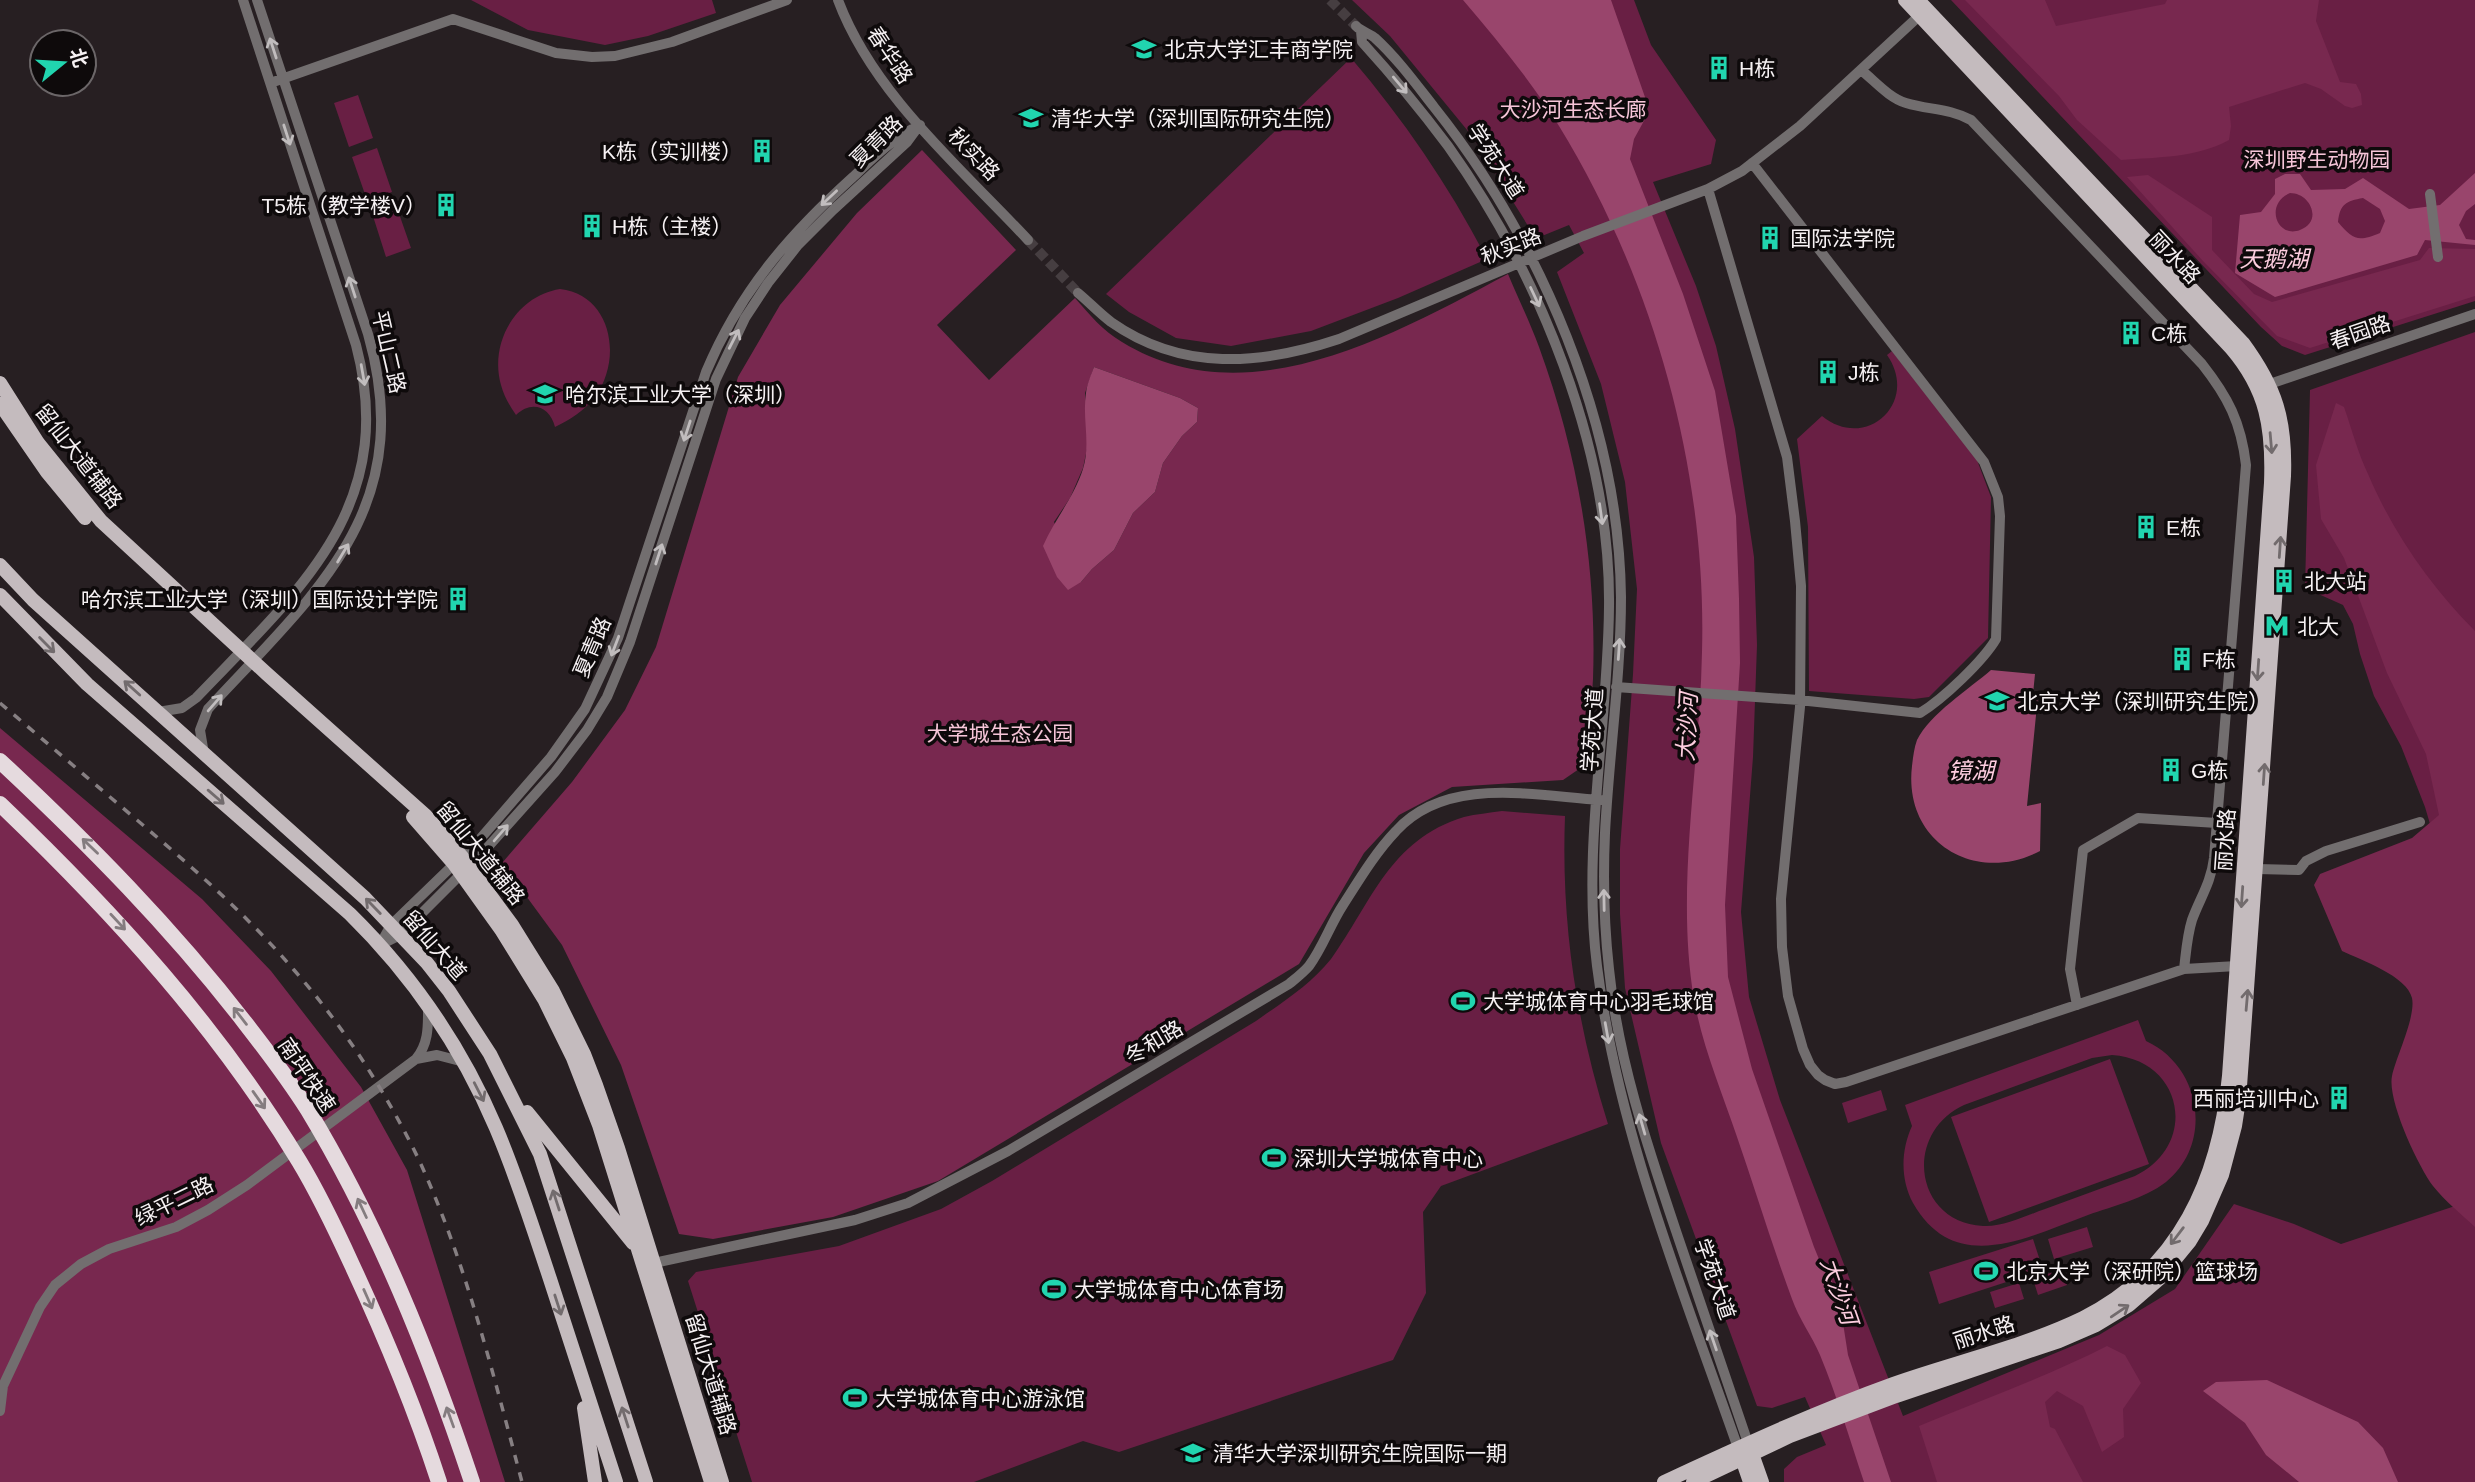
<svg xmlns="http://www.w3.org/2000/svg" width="2475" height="1482" viewBox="0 0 2475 1482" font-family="Arial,'Noto Sans SC',sans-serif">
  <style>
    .green { fill: #691f44; fill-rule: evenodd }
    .forest { fill: #78284f; fill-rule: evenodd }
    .water { fill: #99456c; fill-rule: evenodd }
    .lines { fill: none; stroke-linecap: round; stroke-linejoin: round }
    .minor-tunnel { stroke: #463e41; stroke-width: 10; stroke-dasharray: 10 5; stroke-linecap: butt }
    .minor { stroke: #726e6f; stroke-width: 10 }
    .major { stroke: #c4bbbe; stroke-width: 14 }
    .highway { stroke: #e5dade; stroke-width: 16 }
    .rail { stroke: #867f82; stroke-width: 3.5; stroke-dasharray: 9 9; stroke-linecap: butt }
    .oneway { stroke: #c1bdbe }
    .oneway2 { stroke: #726b6d }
    .oneway3 { stroke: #847c7f }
    .labels { text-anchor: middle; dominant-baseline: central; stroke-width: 7; stroke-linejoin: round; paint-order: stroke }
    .poi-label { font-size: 21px; fill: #f6f1f3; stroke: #0e0a0b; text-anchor: start }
    .street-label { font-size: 21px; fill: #f6f1f3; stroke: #0e0a0b }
    .park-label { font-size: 21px; fill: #f6c5d8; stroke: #0e0a0b }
    .water-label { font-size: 23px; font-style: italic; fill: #fdcddf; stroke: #0e0a0b }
  </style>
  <rect width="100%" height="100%" fill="#271f22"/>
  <path class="green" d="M471 0H712L716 13 648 36 605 45 528 30Z
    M1352 0H1634L1651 45 1716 140 1711 164 1653 182 1696 286 1716 346 1735 429 1754 557 1757 645 1753 757 1741 912 1749 997 1780 1100 1903 1416 2099 1335 2175 1289 2234 1204 2294 1224 2341 1244 2455 1206 2475 1192V1482H1784V1469L1797 1457 1826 1445 1805 1397 1772 1408 1757 1406 1661 1143 1625 988 1620 914V849L1633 674 1637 589 1625 482 1601 384 1557 272 1584 253 1569 225 1542 236 1530 229 1472 136 1390 36Z
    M1951 0H2475V301L2305 355 2282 346 2261 327Z
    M1351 58C1404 120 1449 186 1487 259L1398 298 1311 331 1231 346 1176 338 1129 312 1106 294Z
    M358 95 373 138 349 147 334 103Z
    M377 148 392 192 367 200 352 157Z
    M396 205 411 248 386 257 372 213Z
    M560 289C612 295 623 359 595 397 584 411 571 419 555 427 550 406 531 400 516 415 509 405 504 396 501 385 489 343 516 296 560 289Z
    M2475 332V956L2438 851 2425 807 2401 746 2374 696 2360 654 2353 624 2343 605 2305 588 2310 390Z
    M1892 351 1977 460 1991 497 1988 638 1929 697 1914 699 1809 691 1808 527 1797 439 1822 416C1866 452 1920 402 1887 355Z
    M1502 811 1565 816C1561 923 1576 1022 1608 1124L1441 1186 1423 1212 1426 1293 1393 1360 1119 1452 1083 1441 974 1482H752L688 1281 696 1272 839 1246 941 1209 992 1181 1256 1021C1283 1002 1310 985 1331 959 1372 902 1389 840 1464 817 1476 814 1489 813 1502 811Z
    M2138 1020 2146 1041C2201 1066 2214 1143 2166 1182 2144 1199 2113 1206 2088 1215 2028 1237 1955 1277 1913 1203 1900 1179 1901 1150 1912 1126L1905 1105ZM2112 1055C2184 1060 2199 1145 2135 1176 2105 1187 2075 1198 2045 1209 2025 1216 2004 1227 1983 1226 1915 1223 1902 1134 1964 1105L2092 1058Z
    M2110 1059 2149 1164 1989 1222 1951 1117Z
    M1881 1090 1887 1110 1848 1123 1842 1103Z
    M2087 1227 2093 1247 2054 1259 2048 1239Z
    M2033 1239 2043 1270 1939 1304 1929 1272Z
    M2062 1269 2067 1285 2038 1295 2033 1279Z
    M2019 1283 2024 1299 1995 1308 1990 1292Z"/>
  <path class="forest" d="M1965 0H2045L2056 26 2165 4 2167 0H2319L2316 21 2340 82 2356 84 2361 94 2362 105 2352 108 2345 106 2321 89 2305 83 2229 107 2231 126 2229 140C2196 158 2158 157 2121 160L2077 120 2059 96Z
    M922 150 1016 250 937 325 989 380 1075 298C1089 314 1103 331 1122 342 1247 419 1395 334 1508 274 1518 298 1530 322 1539 347 1578 453 1597 567 1593 679 1592 708 1583 739 1579 769L1563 780 1452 787 1399 815 1364 853 1299 964 938 1181 833 1217 713 1239 679 1234 621 1065 562 945 502 863 572 782 625 710 656 647 738 377 780 305 857 213ZM1094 367 1180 398 1198 408 1197 422 1182 436 1163 463 1155 492 1133 513 1114 550 1092 569 1081 582 1054 522 1070 498 1083 468 1088 444 1085 393Z
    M2148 175 2212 217V250L2254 294 2272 302 2420 260 2429 248 2475 249V296L2310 348 2277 336 2203 261 2127 177Z
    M2336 403 2344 407C2352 430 2358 453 2368 474 2392 531 2431 587 2475 631V1227C2461 1214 2445 1201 2433 1186 2418 1166 2387 1100 2392 1076 2396 1057 2416 1017 2412 998 2407 976 2361 960 2342 951L2314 885 2320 874 2412 838 2439 815 2426 754 2387 673 2344 558 2321 519 2316 465Z
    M0 728 202 899 271 971 361 1087 407 1170 505 1482H0Z
    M2107 1346 2125 1355 2141 1383 2123 1409 2124 1437 2102 1452 2083 1406 2057 1391 2045 1402 2050 1427 2055 1429 2083 1482H1937L1919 1426C1982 1400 2046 1377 2107 1346Z"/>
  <path class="water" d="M1463 0H1611L1646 100 1645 119 1634 139 1630 159 1683 294 1715 391 1736 516 1739 599 1740 663 1725 905 1728 977 1752 1069 1814 1247 1821 1264 1838 1291 1848 1355 1891 1482H1864C1850 1440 1837 1396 1820 1355 1812 1336 1799 1319 1792 1299 1772 1245 1755 1189 1736 1134 1721 1090 1702 1045 1694 999 1675 887 1700 765 1702 652 1707 470 1654 281 1559 126 1531 81 1497 40 1463 0Z
    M2475 173V204L2466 211 2459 225 2466 239 2475 240V245L2425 240 2417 255 2275 297 2235 273 2240 215 2261 212 2275 194V179L2285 174H2300L2311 190 2345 189 2363 178 2409 209 2440 205ZM2290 193C2311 193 2323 222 2300 230 2277 239 2264 204 2290 193ZM2363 198 2380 209 2385 221 2380 233C2358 242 2353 240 2338 222 2340 204 2346 201 2363 198Z
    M1094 367 1180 398 1198 408 1197 422 1182 436 1163 463 1155 492 1133 513 1114 550 1092 569 1081 582 1068 590 1057 577 1043 546C1055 519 1074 497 1083 469 1091 443 1082 419 1086 393 1087 384 1091 375 1094 367Z
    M1991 670 2035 674 2033 694 2038 695 2027 806 2041 803 2040 851C1975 885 1903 842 1912 766 1913 758 1914 748 1917 740 1930 714 1969 689 1991 670Z
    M2267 1380 2358 1422 2383 1448 2398 1482H2299L2266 1455 2245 1423 2203 1391 2216 1382Z"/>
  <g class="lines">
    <path class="minor-tunnel" d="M1330 0 1356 26
      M1028 240 1078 293"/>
    <path class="minor" d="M838 0C873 94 961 168 1028 240
      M1356 26C1362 32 1369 33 1375 38 1397 58 1416 84 1434 107 1541 241 1619 424 1621 597 1621 676 1609 754 1605 833 1603 878 1604 924 1609 969 1618 1060 1648 1148 1677 1234 1701 1304 1724 1374 1748 1443
      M1361 31 1362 42C1392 75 1421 110 1448 146 1539 273 1611 449 1609 607 1608 727 1582 846 1597 966 1618 1133 1683 1290 1738 1448
      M1861 70C1875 81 1889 98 1906 103 1929 110 1949 108 1971 120L2202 364C2228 397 2241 422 2246 465L2214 858C2211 883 2200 898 2192 920 2187 936 2186 953 2184 969
      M276 81 453 19 556 53 592 57 615 56 672 42 787 0
      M1708 189 1787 457 1795 521 1801 586 1800 707 1781 899 1782 947 1788 996 1803 1049 1810 1065 1818 1075 1825 1080 1835 1084 1846 1082 2184 969 2237 966
      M2430 194 2438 257
      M1078 293C1089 302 1099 313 1111 322 1182 372 1261 365 1339 339L1583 236 1708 189 1742 171 1800 126 1919 16
      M2264 386 2475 314
      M1616 687 1799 700 1920 713C1943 699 1983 661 1996 639L2000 516 1998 497 1984 462 1752 163
      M158 712 182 708 196 698C298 591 399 508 356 345L243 0
      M204 754 200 730 208 709C316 592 418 510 368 334L257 0
      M2257 869 2299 870 2306 861 2326 851 2420 822
      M380 945 391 925 480 839 551 757 585 709 618 638 706 372C740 291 789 235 853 177 874 157 893 138 920 125
      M380 945 400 935 487 848 555 772 587 730 607 697 630 642 716 379 745 318 768 283 798 245 833 210 907 142 918 127
      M2077 1005 2070 969 2083 850 2138 818 2217 823
      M416 1059 437 1055 464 1062
      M654 1263 855 1220 908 1203 1008 1151 1289 984C1295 979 1303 973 1309 966 1323 947 1330 925 1343 905 1359 880 1375 853 1396 831 1447 775 1535 796 1601 800
      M0 1411 3 1386 40 1307 55 1285 81 1264 109 1249 176 1227 208 1210 247 1185 416 1059C429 1043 428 1026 428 1007"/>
    <path class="major" d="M0 383 38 443 101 521 267 674 425 815 462 857 512 925 553 991 584 1054 596 1085 618 1148 722 1482
      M0 404 47 472 85 518
      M0 565 33 600 365 898 427 963 449 991 490 1054 540 1154 646 1482
      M0 595 87 684 350 914C412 975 462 1048 496 1128 517 1177 533 1228 550 1279 572 1347 594 1414 616 1482
      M413 817 454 864 502 931 544 999 573 1058 599 1125 711 1482
      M527 1112 633 1243
      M584 1408 595 1482
      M1750 1448 1762 1482
      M1740 1453 1750 1482
      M1664 1482C1740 1447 1815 1412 1893 1384 1955 1362 2023 1347 2083 1318 2180 1269 2219 1179 2229 1076L2271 483C2273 428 2267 390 2231 348L1905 0
      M1693 1482 1790 1436 1896 1396 2059 1341 2096 1325 2129 1305 2159 1279 2190 1241 2202 1221 2222 1175 2235 1126 2239 1100 2284 476C2286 420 2276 388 2243 343L1918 0"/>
    <path class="highway" d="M0 761C88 843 172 928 246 1024 267 1051 289 1080 308 1110 378 1226 429 1353 472 1482
      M0 804C113 912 218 1027 299 1161 319 1194 336 1230 352 1265 385 1336 415 1408 439 1482"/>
    <path class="rail" d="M0 703C46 742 91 781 137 820 192 867 247 915 294 970 344 1027 386 1092 419 1160 466 1262 493 1374 522 1482"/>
  </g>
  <defs><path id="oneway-shaft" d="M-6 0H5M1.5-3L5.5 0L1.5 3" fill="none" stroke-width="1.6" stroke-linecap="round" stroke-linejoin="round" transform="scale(1.75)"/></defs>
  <g class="oneway">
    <use href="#oneway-shaft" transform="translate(273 48) rotate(-108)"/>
    <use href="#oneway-shaft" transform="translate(1400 85) rotate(50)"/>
    <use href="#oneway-shaft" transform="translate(287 135) rotate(72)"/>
    <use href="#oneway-shaft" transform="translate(829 198) rotate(137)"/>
    <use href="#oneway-shaft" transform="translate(352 287) rotate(-108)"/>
    <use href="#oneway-shaft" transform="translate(1535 297) rotate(65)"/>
    <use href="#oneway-shaft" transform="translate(734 339) rotate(-63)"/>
    <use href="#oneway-shaft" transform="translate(363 375) rotate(80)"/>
    <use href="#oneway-shaft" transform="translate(687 431) rotate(108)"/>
    <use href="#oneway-shaft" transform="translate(1601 514) rotate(82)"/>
    <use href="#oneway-shaft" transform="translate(343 553) rotate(-59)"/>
    <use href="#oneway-shaft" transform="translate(659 554) rotate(-72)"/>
    <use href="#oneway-shaft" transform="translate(615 646) rotate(111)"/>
    <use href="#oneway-shaft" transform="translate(1619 649) rotate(-86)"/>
    <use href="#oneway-shaft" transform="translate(215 703) rotate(-49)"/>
    <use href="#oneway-shaft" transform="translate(501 833) rotate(-49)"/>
    <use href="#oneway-shaft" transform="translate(1604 900) rotate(-91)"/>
    <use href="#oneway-shaft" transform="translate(1607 1033) rotate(80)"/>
    <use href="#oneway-shaft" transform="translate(1642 1124) rotate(-106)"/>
    <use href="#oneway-shaft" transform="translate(1713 1340) rotate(-109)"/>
  </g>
  <g class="oneway2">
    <use href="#oneway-shaft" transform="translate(2271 443) rotate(85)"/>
    <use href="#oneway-shaft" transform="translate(2280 547) rotate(-86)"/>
    <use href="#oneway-shaft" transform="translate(47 645) rotate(45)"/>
    <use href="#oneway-shaft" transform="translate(2258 670) rotate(94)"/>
    <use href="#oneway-shaft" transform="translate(132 688) rotate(-138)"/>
    <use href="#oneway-shaft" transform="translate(2264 774) rotate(-86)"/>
    <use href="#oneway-shaft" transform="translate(216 797) rotate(41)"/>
    <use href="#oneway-shaft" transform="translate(2242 897) rotate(94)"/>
    <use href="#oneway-shaft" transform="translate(373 906) rotate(-134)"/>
    <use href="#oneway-shaft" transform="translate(2247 1000) rotate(-85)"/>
    <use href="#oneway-shaft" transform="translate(479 1092) rotate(63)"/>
    <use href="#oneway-shaft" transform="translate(556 1200) rotate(-108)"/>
    <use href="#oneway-shaft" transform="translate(2177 1236) rotate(127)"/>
    <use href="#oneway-shaft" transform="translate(558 1305) rotate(72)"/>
    <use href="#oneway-shaft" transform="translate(2120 1311) rotate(-34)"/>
    <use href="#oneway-shaft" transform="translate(625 1417) rotate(-108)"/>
  </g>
  <g class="oneway3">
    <use href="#oneway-shaft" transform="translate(90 846) rotate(-136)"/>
    <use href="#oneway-shaft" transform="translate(118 922) rotate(47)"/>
    <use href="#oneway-shaft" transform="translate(240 1016) rotate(-128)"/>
    <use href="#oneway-shaft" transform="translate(259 1100) rotate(55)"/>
    <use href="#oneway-shaft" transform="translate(362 1208) rotate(-115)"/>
    <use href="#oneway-shaft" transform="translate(368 1299) rotate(66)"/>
    <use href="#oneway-shaft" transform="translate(450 1417) rotate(-110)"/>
  </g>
  <defs>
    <g id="university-bare" transform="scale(1.89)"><path d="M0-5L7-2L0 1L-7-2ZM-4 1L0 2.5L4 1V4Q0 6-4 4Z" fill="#21d5af" stroke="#0e0a0b" stroke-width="2.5" paint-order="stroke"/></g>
    <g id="building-bare" transform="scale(1.89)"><path d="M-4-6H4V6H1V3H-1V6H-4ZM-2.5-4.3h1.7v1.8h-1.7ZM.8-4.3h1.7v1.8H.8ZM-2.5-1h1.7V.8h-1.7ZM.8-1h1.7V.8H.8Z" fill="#21d5af" stroke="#0e0a0b" stroke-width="2.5" paint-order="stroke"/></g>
    <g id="metro-bare" transform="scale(1.89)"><path d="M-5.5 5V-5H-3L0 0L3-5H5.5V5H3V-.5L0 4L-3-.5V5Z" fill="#21d5af" stroke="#0e0a0b" stroke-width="2.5" paint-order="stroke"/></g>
    <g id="stadium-bare" transform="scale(1.89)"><path d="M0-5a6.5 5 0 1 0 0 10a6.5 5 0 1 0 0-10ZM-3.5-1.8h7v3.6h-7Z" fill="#21d5af" stroke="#0e0a0b" stroke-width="2.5" paint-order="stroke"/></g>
    <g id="school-bare" transform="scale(1.89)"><path d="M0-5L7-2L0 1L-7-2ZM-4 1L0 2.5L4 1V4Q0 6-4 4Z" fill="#21d5af" stroke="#0e0a0b" stroke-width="2.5" paint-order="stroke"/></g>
  </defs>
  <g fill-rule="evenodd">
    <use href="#university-bare" x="1144" y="49"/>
    <use href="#building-bare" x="1719" y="68"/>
    <use href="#university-bare" x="1031" y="118"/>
    <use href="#building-bare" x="762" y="151"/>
    <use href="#building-bare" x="446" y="205"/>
    <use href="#building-bare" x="592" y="226"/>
    <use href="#building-bare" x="1770" y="238"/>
    <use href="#building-bare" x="2131" y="333"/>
    <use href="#building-bare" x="1828" y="372"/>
    <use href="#university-bare" x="545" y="394"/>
    <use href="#building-bare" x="2146" y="527"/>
    <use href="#building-bare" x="2284" y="581"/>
    <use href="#building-bare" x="458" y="599"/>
    <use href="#metro-bare" x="2277" y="626"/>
    <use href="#building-bare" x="2182" y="659"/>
    <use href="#university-bare" x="1997" y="701"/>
    <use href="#building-bare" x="2171" y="770"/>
    <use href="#stadium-bare" x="1463" y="1001"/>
    <use href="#building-bare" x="2339" y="1098"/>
    <use href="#stadium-bare" x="1274" y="1158"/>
    <use href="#stadium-bare" x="1986" y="1271"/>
    <use href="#stadium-bare" x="1054" y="1289"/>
    <use href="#stadium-bare" x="855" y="1398"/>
    <use href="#school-bare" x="1193" y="1453"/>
  </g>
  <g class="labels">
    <g class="poi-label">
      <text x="1164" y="49">北京大学汇丰商学院</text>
      <text x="1739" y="68">H栋</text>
      <text x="1051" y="118">清华大学（深圳国际研究生院）</text>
      <text x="742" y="151" text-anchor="end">K栋（实训楼）</text>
      <text x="426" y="205" text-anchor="end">T5栋（教学楼V）</text>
      <text x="612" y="226">H栋（主楼）</text>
      <text x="1790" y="238">国际法学院</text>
      <text x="2151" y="333">C栋</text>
      <text x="1848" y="372">J栋</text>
      <text x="565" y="394">哈尔滨工业大学（深圳）</text>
      <text x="2166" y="527">E栋</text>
      <text x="2304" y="581">北大站</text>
      <text x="438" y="599" text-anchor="end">哈尔滨工业大学（深圳）国际设计学院</text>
      <text x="2297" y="626">北大</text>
      <text x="2202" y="659">F栋</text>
      <text x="2017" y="701">北京大学（深圳研究生院）</text>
      <text x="2191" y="770">G栋</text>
      <text x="1483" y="1001">大学城体育中心羽毛球馆</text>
      <text x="2319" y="1098" text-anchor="end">西丽培训中心</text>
      <text x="1294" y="1158">深圳大学城体育中心</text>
      <text x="2006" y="1271">北京大学（深研院）篮球场</text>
      <text x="1074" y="1289">大学城体育中心体育场</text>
      <text x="875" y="1398">大学城体育中心游泳馆</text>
      <text x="1213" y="1453">清华大学深圳研究生院国际一期</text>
    </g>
    <g class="street-label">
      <text transform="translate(890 55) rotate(56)">春华路</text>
      <text transform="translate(876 141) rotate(-45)">夏青路</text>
      <text transform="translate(974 154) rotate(46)">秋实路</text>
      <text transform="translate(1496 161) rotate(57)">学苑大道</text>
      <text transform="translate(1511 246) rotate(-22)">秋实路</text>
      <text transform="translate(2175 257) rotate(47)">丽水路</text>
      <text transform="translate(2360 332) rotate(-19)">春园路</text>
      <text transform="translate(389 352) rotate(77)">平山二路</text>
      <text transform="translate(79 456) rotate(52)">留仙大道辅路</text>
      <text transform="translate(592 647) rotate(-67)">夏青路</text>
      <text transform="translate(1592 730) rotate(-86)">学苑大道</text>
      <text transform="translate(2225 840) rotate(-86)">丽水路</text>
      <text transform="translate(481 853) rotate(51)">留仙大道辅路</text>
      <text transform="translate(435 945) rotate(49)">留仙大道</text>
      <text transform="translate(1154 1042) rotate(-31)">冬和路</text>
      <text transform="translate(307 1075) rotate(56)">南坪快速</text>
      <text transform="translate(174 1201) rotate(-26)">绿平二路</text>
      <text transform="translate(1715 1279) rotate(71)">学苑大道</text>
      <text transform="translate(1984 1332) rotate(-18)">丽水路</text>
      <text transform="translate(711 1374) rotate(73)">留仙大道辅路</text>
    </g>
    <g class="park-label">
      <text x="1573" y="109">大沙河生态长廊</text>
      <text x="2317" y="159">深圳野生动物园</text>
      <text x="1000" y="733">大学城生态公园</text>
    </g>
    <g class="water-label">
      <text x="2274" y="259">天鹅湖</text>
      <text transform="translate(1687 727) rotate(-87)">大沙河</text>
      <text x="1971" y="771">镜湖</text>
      <text transform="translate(1839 1291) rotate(71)">大沙河</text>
    </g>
  </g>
  <g transform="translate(63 63) rotate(72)"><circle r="33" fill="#0e0a0b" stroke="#6b6668" stroke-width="2"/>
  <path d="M0-5L12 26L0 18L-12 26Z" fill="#21d5af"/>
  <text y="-10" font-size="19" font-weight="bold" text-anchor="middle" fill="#f6f1f3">北</text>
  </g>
</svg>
